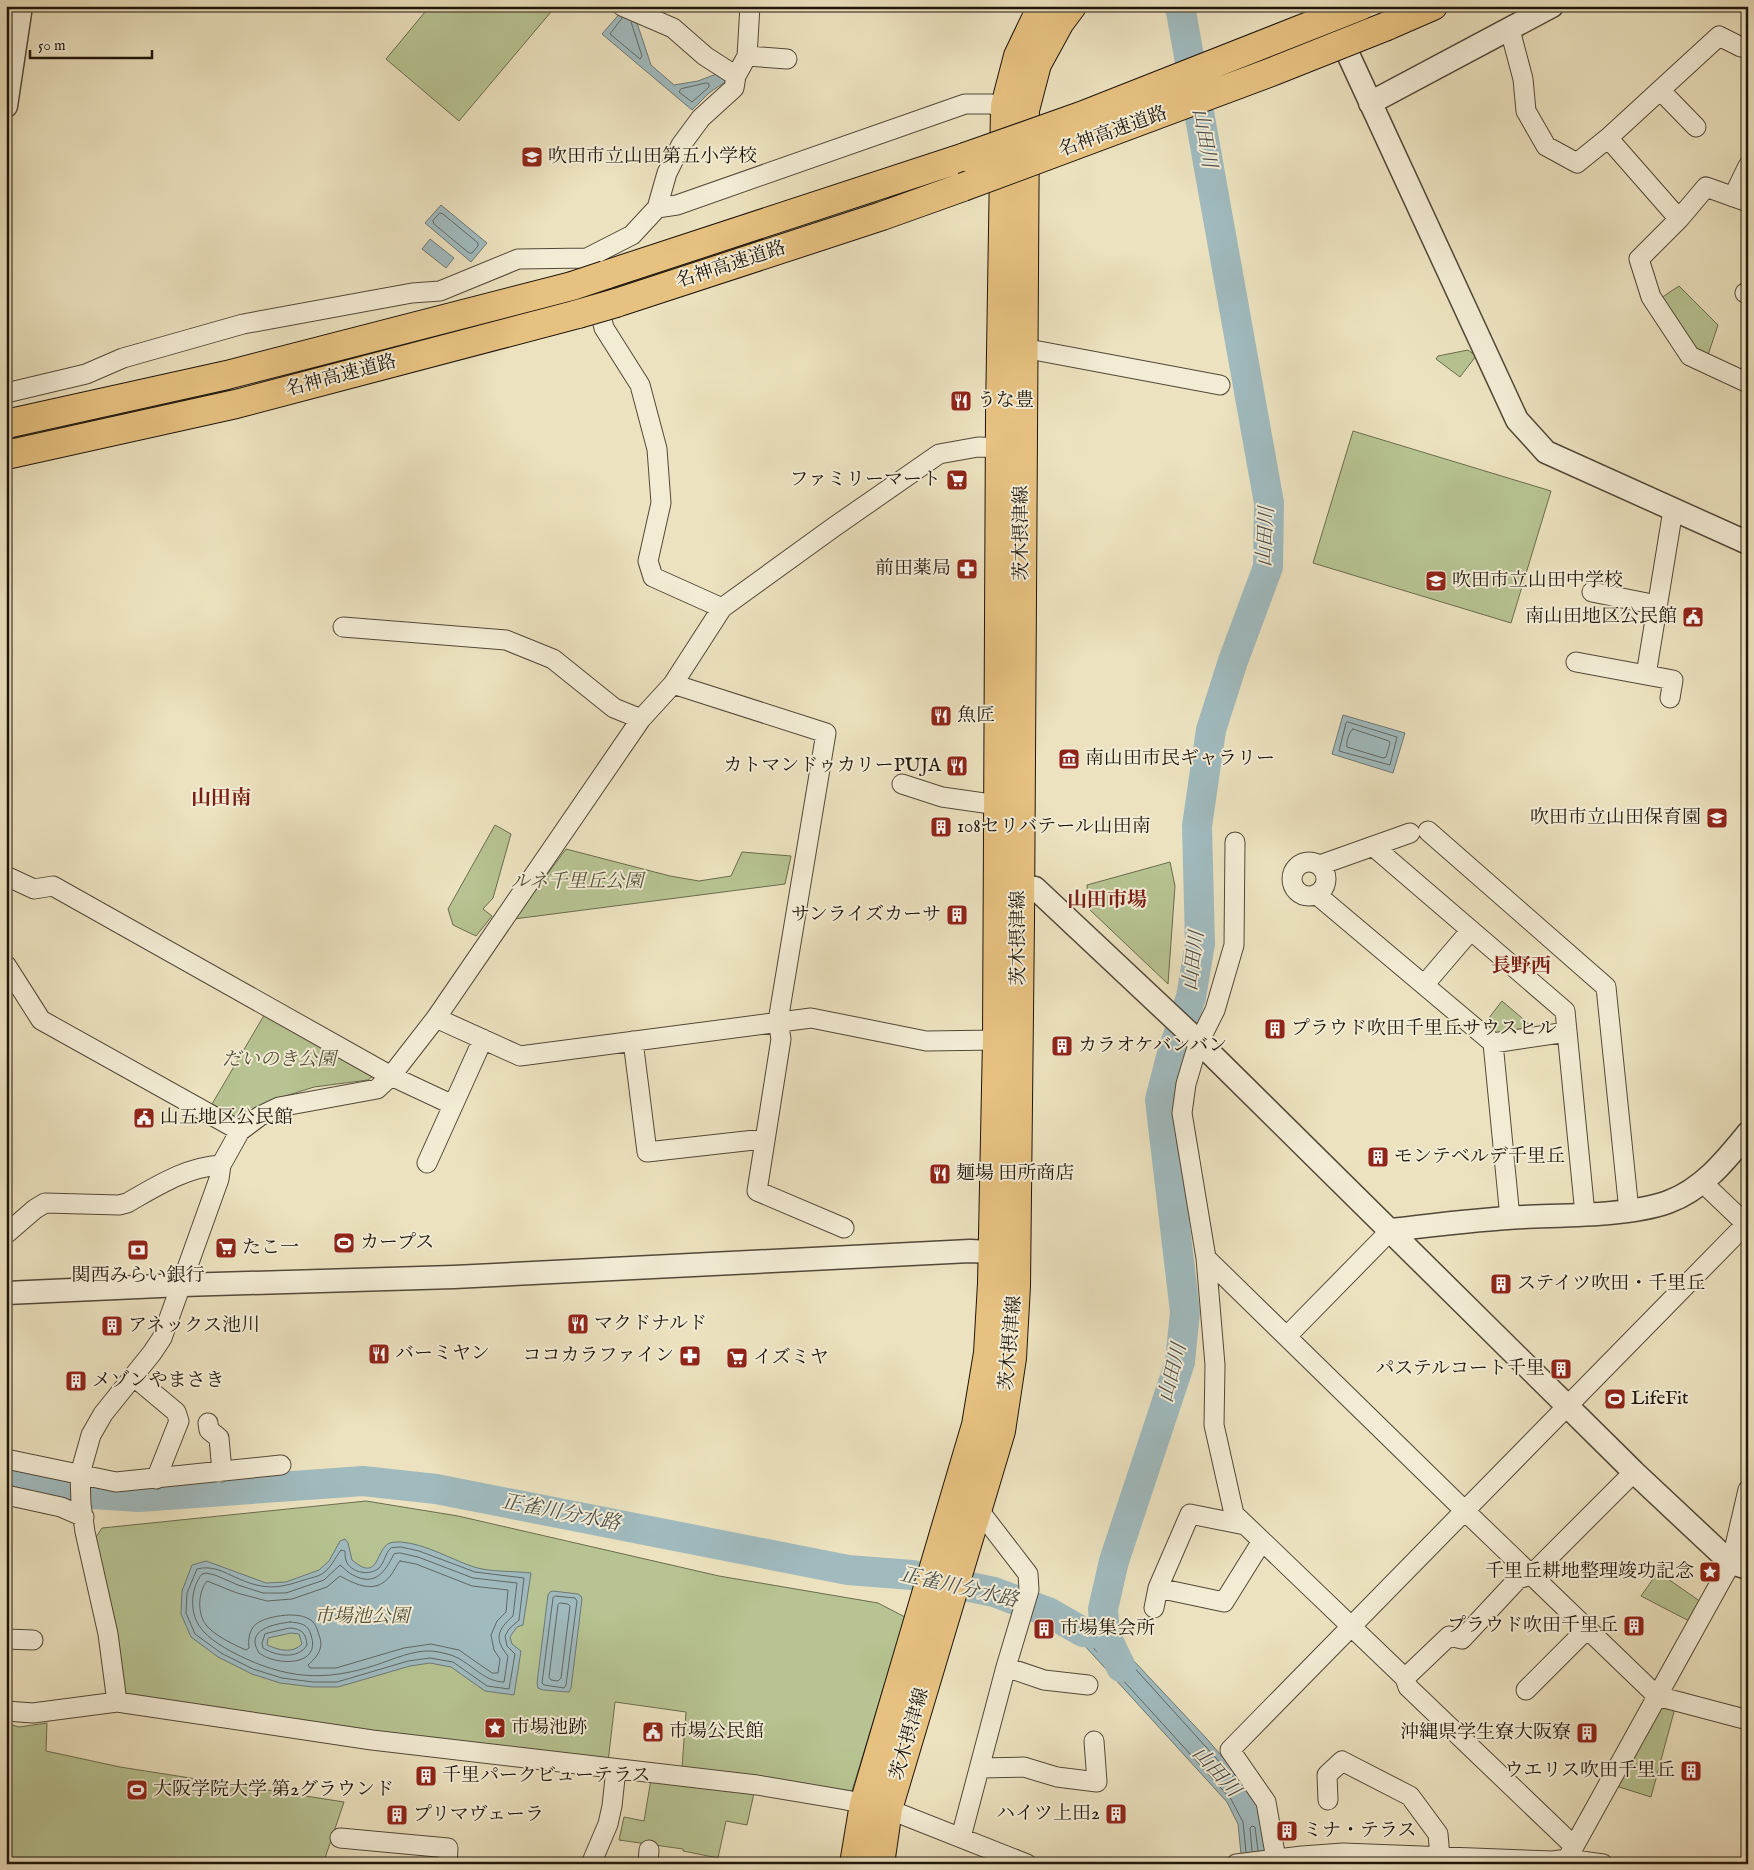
<svg xmlns="http://www.w3.org/2000/svg" width="1754" height="1870" viewBox="0 0 1754 1870" font-family="'IM FELL English','Noto Serif JP',serif">
  <style>
    .green { fill: #b7c392; stroke: #6a6c4e }
    .water { fill: #a0babe; stroke: #6c7876; fill-rule: evenodd }
    .lines { fill: none; stroke-linecap: round; stroke-linejoin: round }
    .shore { stroke: #5f6864; stroke-width: 1 }
    .river { stroke: #a0babe; stroke-width: 30 }
    .minor-casing { stroke: #524838; stroke-width: 21 }
    .tertiary-casing { stroke: #524838; stroke-width: 25 }
    .primary-casing { stroke: #1e150b; stroke-width: 30 }
    .motorway-casing { stroke: #1e150b; stroke-width: 30 }
    .minor { stroke: #f3ecd5; stroke-width: 19 }
    .tertiary { stroke: #f3ecd5; stroke-width: 22 }
    .primary { stroke: #e6c180; stroke-width: 28 }
    .motorway { stroke: #e6c180; stroke-width: 28 }
    .motorway-bridge-casing { stroke: #1e150b; stroke-width: 30; stroke-linecap: butt }
    .motorway-bridge { stroke: #e6c180; stroke-width: 28 }
    .labels { text-anchor: middle; dominant-baseline: central; stroke-width: 4; stroke-linejoin: round; paint-order: stroke }
    .street-label { font-size: 19px; fill: #1e150b; stroke: #f3ecd5 }
    .poi-label { font-size: 19px; fill: #1e150b; stroke: #f3ecd5; text-anchor: start }
    .park-label { font-size: 19px; font-style: italic; fill: #54523a; stroke: #f3ecd5 }
    .water-label { font-size: 20px; font-style: italic; fill: #4c4f4a; stroke: #f3ecd5 }
    .neighbourhood-label { font-size: 20px; font-weight: bold; fill: #7a1f14; stroke: #f3ecd5 }
  </style>
  <rect width="100%" height="100%" fill="#ece2bf"/>
  <filter id="stains"><feTurbulence type="fractalNoise" baseFrequency=".004" numOctaves="4"/><feColorMatrix values="0 0 0 0 .2 0 0 0 0 .09 0 0 0 0 .02 0 0 0 .5 -.17"/></filter>
  <radialGradient id="worn" r=".72"><stop offset=".6" stop-color="#630" stop-opacity="0"/><stop offset="1" stop-color="#630" stop-opacity=".3"/></radialGradient>
  <path class="green" d="M430 6H556L459 121 386 59Z
    M1679 286 1718 325 1707 358 1697 355 1658 300Z
    M1468 350 1476 356 1460 377 1436 359 1438 356Z
    M1353 431 1551 491 1511 623 1313 563Z
    M495 825 511 834 493 898 483 909 492 916 476 936 453 925 448 909Z
    M566 849 670 876 699 881 731 876 742 852 791 856 785 884 514 919Z
    M1170 862 1175 886 1168 984 1089 909 1087 885Z
    M1502 1001 1536 1030 1496 1034 1482 1027Z
    M266 1012 377 1073 368 1080 314 1087 276 1099 242 1120 212 1104Z
    M366 1501 458 1516 719 1576 878 1603 905 1617 852 1791 682 1768 686 1712 615 1702 608 1762 123 1700 94 1540 102 1528Z
    M1658 1572 1701 1602 1691 1622 1641 1596Z
    M1663 1705 1675 1708 1651 1797 1616 1786Z
    M6 1723 19 1727 47 1723 46 1751 120 1767 344 1802 323 1864H6Z
    M651 1779 754 1793 747 1825 726 1821 718 1858 683 1851V1849L619 1840 624 1817 644 1821Z"/>
  <path class="water" d="M622 11 635 17 651 65 674 85 698 81 719 73 728 80 709 93 692 110 602 34Z
    M441 205 487 243 471 262 425 223Z
    M430 239 454 258 446 268 422 249Z
    M1343 715 1405 733 1393 773 1332 754Z
    M345 1539 348 1543 352 1560C380 1584 375 1548 390 1543 392 1542 398 1542 401 1542 426 1544 450 1559 474 1567 489 1572 514 1571 531 1573L523 1625 517 1627 510 1637 512 1644 521 1651 514 1695 485 1691 451 1667 430 1663 410 1666 338 1687H313L280 1683 252 1674 218 1657 191 1637 181 1614 182 1591 192 1565 206 1561 266 1583 286 1582 319 1570 329 1561 340 1541ZM291 1633 299 1634 302 1644C292 1654 279 1650 267 1645L268 1638Z
    M553 1591 578 1594 581 1596 582 1599 571 1688 569 1692 543 1690 538 1688 537 1683 548 1595 550 1592Z
    M1086 1630 1118 1631 1133 1660 1207 1739 1256 1796 1270 1864H1242L1238 1824 1227 1802 1084 1645Z"/>
  <g class="lines">
    <path class="shore" d="M622 18 610 34 640 59 642 56 631 22
      M707 83 709 84V87L692 102 679 92 681 89Z
      M440 213 443 214 478 243V246L472 253H469L434 224 433 221Z
      M1348 722 1397 737 1390 765 1339 751 1346 723Z
      M1353 729 1389 741 1390 743 1386 757 1383 758 1347 747C1346 742 1349 732 1353 729Z
      M401 1547 419 1551 475 1572 524 1578 519 1620 509 1629 505 1636 507 1646 515 1654 509 1689 487 1686 453 1662 430 1658 408 1661 337 1682H313L282 1678 253 1669 221 1653 195 1634 186 1613 187 1593 197 1569C212 1565 224 1572 237 1578 264 1590 277 1589 304 1580 310 1578 317 1577 322 1574 331 1568 335 1558 341 1550L345 1551C345 1554 345 1559 347 1563 353 1573 370 1576 379 1568 385 1562 385 1553 391 1548Z
      M400 1553 418 1557 473 1578 517 1583 513 1616C497 1630 494 1639 508 1656L504 1682C486 1682 473 1666 458 1658 451 1654 439 1652 432 1651 413 1650 394 1659 376 1665 324 1682 286 1679 236 1654 221 1646 203 1636 196 1620 190 1606 192 1586 202 1574L206 1573 215 1575 238 1585 263 1593H286L324 1580 340 1565C344 1568 348 1573 353 1575 375 1587 385 1572 394 1554Z
      M400 1561 416 1564 472 1586 508 1590 506 1612 497 1621 491 1635 494 1650 500 1659 498 1673H492L459 1650 431 1644 404 1648 336 1668H310L308 1665C318 1656 324 1648 319 1635 317 1628 315 1622 309 1619 297 1611 263 1616 254 1626 249 1632 248 1641 249 1648L246 1650C234 1645 214 1635 206 1625 197 1613 198 1592 207 1581L237 1593 267 1601 292 1599 327 1587 340 1576C357 1585 376 1595 391 1575 395 1570 396 1565 400 1561Z
      M555 1596 575 1598 577 1601 566 1685 564 1688 544 1685 542 1683 553 1598Z
      M560 1603 568 1604 570 1606 561 1678 558 1681 551 1680 549 1677 558 1605Z
      M290 1622C301 1623 308 1624 311 1635 322 1667 276 1666 259 1653 244 1629 275 1624 290 1622Z
      M290 1628C302 1629 306 1633 307 1645 298 1660 276 1656 263 1648L262 1643 265 1634Z
      M1102 1642 1111 1643 1122 1662 1121 1666 1118 1665 1100 1646V1643Z
      M1244 1789 1130 1663 1115 1637 1091 1636 1090 1644 1231 1799 1243 1822 1246 1852
      M1252 1851 1250 1828 1252 1826 1255 1827 1258 1851"/>
    <path class="river" d="M6 1476 93 1494 139 1497 363 1481 436 1489 848 1570 912 1575 994 1592 1048 1612 1083 1632 1105 1634
      M1121 1667 1105 1634 1103 1609 1114 1561 1180 1362 1185 1312 1160 1100 1171 1057 1191 997 1200 944 1197 826 1211 730 1233 661 1268 567 1269 503 1180 6"/>
    <g class="minor-casing">
      <path id="minor" d="M622 6 673 28 705 56 736 76
        M1510 30 1523 79 1526 111 1546 146 1577 163 1608 138 1679 219 1639 259 1651 297 1690 356 1748 383
        M747 56 787 59
        M1660 90 1696 127
        M1608 138 1719 36 1741 47
        M1733 197 1748 166
        M657 208 677 205 965 104H990L1005 106
        M1679 219 1706 187 1748 202
        M589 268 604 328 640 385 657 449 661 503 648 561 653 577 722 608
        M1745 293 1748 294
        M1023 348 1220 385
        M6 393 86 374 123 358 243 324 412 293 440 291 518 259 587 258 632 235 657 208 667 173 681 145 701 118 734 88 736 76 747 56 750 6
        M1592 592 1657 605
        M343 627 506 640 553 659 614 708 641 719
        M1576 662 1673 680 1670 698
        M1646 675 1673 510
        M673 684 826 733 778 1021 781 1039 757 1191 844 1228
        M902 784 942 797 998 805
        M1428 831 1606 987 1629 1211
        M1235 842 1234 945 1215 1010 1199 1042 1194 1057 1186 1084 1182 1113 1206 1258 1215 1365 1214 1425 1234 1514 1405 1678 1408 1687 1574 1846
        M1374 847 1565 1011 1585 1214
        M1292 879a17 17 0 1 1 34 0a17 17 0 1 1-34 0Z
        M1320 865 1410 833
        M6 876 34 889 53 886 391 1076 453 1105
        M1316 894 1493 1043 1510 1218
        M6 965 41 1020 240 1131
        M1424 985 1471 930
        M436 1018 520 1056 811 1018 926 1041 997 1040
        M633 1041 647 1152 764 1139
        M1493 1043 1567 1032
        M427 1163 483 1039
        M1702 1182 1748 1226
        M6 1234 35 1209 45 1203 119 1205 127 1203C157 1186 186 1167 221 1165
        M1206 1258 1464 1510 1657 1696 1748 1720
        M1287 1336 1391 1230
        M133 1376 176 1412 179 1421 156 1479
        M208 1423 209 1430 219 1438 222 1472
        M6 1459 116 1482 281 1465
        M6 1495 61 1507 84 1517
        M1158 1588 1224 1602 1262 1541
        M1154 1608 1158 1588 1190 1514 1245 1525
        M6 1639 33 1640
        M1006 1667 1044 1680 1088 1685
        M1405 1678 1449 1636 1462 1639 1518 1579 1531 1575 1634 1472
        M1526 1690 1587 1629
        M117 1702 108 1634 85 1532 81 1504 80 1474 91 1435 103 1414 152 1353 162 1338 219 1179 221 1165 240 1131 260 1116 279 1107 377 1089 391 1076 436 1018 641 719 673 684 722 608 834 527 939 454 978 447 1011 448
        M6 1711 33 1713 117 1702 372 1740 757 1785 846 1800 888 1809 1027 1864
        M980 1768 1024 1767 1057 1777 1097 1782 1094 1741
        M1328 1800 1327 1775 1342 1761 1410 1796 1438 1834 1440 1857
        M961 1837 1006 1667 1029 1590 1028 1574 978 1509
        M340 1838 448 1848 447 1864
        M1276 1859 1266 1802 1230 1750 1746 1224
        M1567 1859 1731 1563 1748 1490
        M591 1864 608 1824 612 1806 616 1769
        M648 1864 649 1850
        M1236 1864 1302 1856 1343 1853 1553 1861 1567 1859 1603 1864"/>
    </g>
    <g class="tertiary-casing">
      <path id="tertiary" d="M1336 28 1517 420 1546 452 1748 543
        M1370 103 1552 6
        M6 106 21 6
        M1004 885 1035 888 1199 1042 1634 1472 1731 1563 1748 1568
        M1391 1230C1435 1225 1480 1219 1524 1217 1566 1215 1629 1216 1668 1202 1702 1190 1726 1160 1748 1133
        M6 1293 182 1285 454 1277 970 1251 1010 1253"/>
    </g>
    <g class="primary-casing">
      <path id="primary" d="M854 1864 864 1804 976 1425 988 1353 992 1283 997 1040 1000 414 1005 106 1018 56 1042 6
        M880 1864 888 1809 1001 1431 1012 1358 1016 1286 1020 921 1025 110 1037 64 1060 22 1072 6"/>
    </g>
    <g class="motorway-casing">
      <path id="motorway" d="M1387 26 1433 6
        M605 275 965 157
        M616 303 882 216 963 187
        M6 424 227 375 572 286
        M6 455 236 404 578 314"/>
    </g>
    <use href="#minor" class="minor"/>
    <use href="#tertiary" class="tertiary"/>
    <use href="#primary" class="primary"/>
    <use href="#motorway" class="motorway"/>
    <g class="motorway-bridge-casing">
      <path id="motorway-bridge" d="M965 157 1081 116 1360 6
        M963 187 1274 71 1387 26
        M572 286 605 275
        M578 314 616 303"/>
    </g>
    <use href="#motorway-bridge" class="motorway-bridge"/>
  </g>
  <defs>
    <g id="school-square" transform="scale(1.125)"><rect x="-9" y="-9" width="18" height="18" rx="4" fill="#8f2418" stroke="#f3ecd5"/><path d="M0-5L7-2L0 1L-7-2ZM-4 1L0 2.5L4 1V4Q0 6-4 4Z" fill="#fff"/></g>
    <g id="restaurant-square" transform="scale(1.125)"><rect x="-9" y="-9" width="18" height="18" rx="4" fill="#8f2418" stroke="#f3ecd5"/><path d="M-5-6h1v4h1v-4h1v4h1v-4h1v5L-1.5 .5V6h-2V.5L-5-1ZM5-6V6H3V1.5H1.5Q1.5-4 5-6Z" fill="#fff"/></g>
    <g id="supermarket-square" transform="scale(1.125)"><rect x="-9" y="-9" width="18" height="18" rx="4" fill="#8f2418" stroke="#f3ecd5"/><path d="M-6-5.5h2.5l.6 2H6L4.5 2H-2.5L-4.4-4H-6ZM-1.5 3.2a1.3 1.3 0 1 0 .1 0ZM3 3.2a1.3 1.3 0 1 0 .1 0Z" fill="#fff"/></g>
    <g id="pharmacy-square" transform="scale(1.125)"><rect x="-9" y="-9" width="18" height="18" rx="4" fill="#8f2418" stroke="#f3ecd5"/><path d="M-2-6h4v4h4v4h-4v4h-4v-4h-4v-4h4Z" fill="#fff"/></g>
    <g id="civic-square" transform="scale(1.125)"><rect x="-9" y="-9" width="18" height="18" rx="4" fill="#8f2418" stroke="#f3ecd5"/><path d="M-.6-6.5H3V-4.5H.6V-3L4-1V1h2V6H-6V1h2V-1L-.6-3ZM-1.2 2.5V6h2.4V2.5Z" fill="#fff"/></g>
    <g id="museum-square" transform="scale(1.125)"><rect x="-9" y="-9" width="18" height="18" rx="4" fill="#8f2418" stroke="#f3ecd5"/><path d="M0-6L6-3V-2H-6V-3ZM-5-1h2V3h-2ZM-1-1h2V3h-2ZM3-1h2V3H3ZM-6 4H6V6H-6Z" fill="#fff"/></g>
    <g id="building-square" transform="scale(1.125)"><rect x="-9" y="-9" width="18" height="18" rx="4" fill="#8f2418" stroke="#f3ecd5"/><path d="M-4-6H4V6H1V3H-1V6H-4ZM-2.5-4.3h1.7v1.8h-1.7ZM.8-4.3h1.7v1.8H.8ZM-2.5-1h1.7V.8h-1.7ZM.8-1h1.7V.8H.8Z" fill="#fff"/></g>
    <g id="stadium-square" transform="scale(1.125)"><rect x="-9" y="-9" width="18" height="18" rx="4" fill="#8f2418" stroke="#f3ecd5"/><path d="M0-5a6.5 5 0 1 0 0 10a6.5 5 0 1 0 0-10ZM-3.5-1.8h7v3.6h-7Z" fill="#fff"/></g>
    <g id="bank-square" transform="scale(1.125)"><rect x="-9" y="-9" width="18" height="18" rx="4" fill="#8f2418" stroke="#f3ecd5"/><path d="M-6-4H6V4H-6ZM0-2.3a2.3 2.3 0 1 0 0 4.6a2.3 2.3 0 1 0 0-4.6Z" fill="#fff"/></g>
    <g id="sight-square" transform="scale(1.125)"><rect x="-9" y="-9" width="18" height="18" rx="4" fill="#8f2418" stroke="#f3ecd5"/><path d="M0-6L1.8-2.2L6-1.7L2.9 1.2L3.7 5.4L0 3.3L-3.7 5.4L-2.9 1.2L-6-1.7L-1.8-2.2Z" fill="#fff"/></g>
  </defs>
  <g fill-rule="evenodd">
    <use href="#school-square" x="532" y="157"/>
    <use href="#restaurant-square" x="961" y="401"/>
    <use href="#supermarket-square" x="957" y="480"/>
    <use href="#pharmacy-square" x="967" y="569"/>
    <use href="#school-square" x="1436" y="581"/>
    <use href="#civic-square" x="1693" y="617"/>
    <use href="#restaurant-square" x="941" y="716"/>
    <use href="#museum-square" x="1069" y="759"/>
    <use href="#restaurant-square" x="957" y="766"/>
    <use href="#school-square" x="1717" y="818"/>
    <use href="#building-square" x="941" y="827"/>
    <use href="#building-square" x="957" y="915"/>
    <use href="#building-square" x="1275" y="1029"/>
    <use href="#building-square" x="1062" y="1046"/>
    <use href="#civic-square" x="144" y="1118"/>
    <use href="#building-square" x="1378" y="1157"/>
    <use href="#restaurant-square" x="940" y="1174"/>
    <use href="#stadium-square" x="344" y="1243"/>
    <use href="#supermarket-square" x="226" y="1248"/>
    <use href="#bank-square" x="138" y="1250"/>
    <use href="#building-square" x="1501" y="1284"/>
    <use href="#restaurant-square" x="578" y="1324"/>
    <use href="#building-square" x="112" y="1326"/>
    <use href="#restaurant-square" x="379" y="1354"/>
    <use href="#pharmacy-square" x="690" y="1356"/>
    <use href="#supermarket-square" x="737" y="1358"/>
    <use href="#building-square" x="1561" y="1369"/>
    <use href="#building-square" x="76" y="1381"/>
    <use href="#stadium-square" x="1615" y="1399"/>
    <use href="#sight-square" x="1710" y="1572"/>
    <use href="#building-square" x="1634" y="1626"/>
    <use href="#building-square" x="1044" y="1629"/>
    <use href="#sight-square" x="495" y="1728"/>
    <use href="#civic-square" x="653" y="1732"/>
    <use href="#building-square" x="1587" y="1733"/>
    <use href="#building-square" x="1691" y="1771"/>
    <use href="#building-square" x="426" y="1776"/>
    <use href="#stadium-square" x="137" y="1790"/>
    <use href="#building-square" x="1116" y="1814"/>
    <use href="#building-square" x="397" y="1815"/>
    <use href="#building-square" x="1287" y="1831"/>
  </g>
  <g class="labels">
    <g class="street-label">
      <text transform="translate(1113 132) rotate(-20)">名神高速道路</text>
      <text transform="translate(731 265) rotate(-18)">名神高速道路</text>
      <text transform="translate(341 376) rotate(-15)">名神高速道路</text>
      <text transform="translate(1022 533) rotate(-90)">茨木摂津線</text>
      <text transform="translate(1019 938) rotate(-90)">茨木摂津線</text>
      <text transform="translate(1011 1343) rotate(-85)">茨木摂津線</text>
      <text transform="translate(910 1734) rotate(-74)">茨木摂津線</text>
    </g>
    <g class="poi-label">
      <text x="548" y="157">吹田市立山田第五小学校</text>
      <text x="977" y="401">うな豊</text>
      <text x="941" y="480" text-anchor="end">ファミリーマート</text>
      <text x="951" y="569" text-anchor="end">前田薬局</text>
      <text x="1452" y="581">吹田市立山田中学校</text>
      <text x="1677" y="617" text-anchor="end">南山田地区公民館</text>
      <text x="957" y="716">魚匠</text>
      <text x="1085" y="759">南山田市民ギャラリー</text>
      <text x="941" y="766" text-anchor="end">カトマンドゥカリーPUJA</text>
      <text x="1701" y="818" text-anchor="end">吹田市立山田保育園</text>
      <text x="957" y="827">108セリバテール山田南</text>
      <text x="941" y="915" text-anchor="end">サンライズカーサ</text>
      <text x="1291" y="1029">プラウド吹田千里丘サウスヒル</text>
      <text x="1078" y="1046">カラオケバンバン</text>
      <text x="160" y="1118">山五地区公民館</text>
      <text x="1394" y="1157">モンテベルデ千里丘</text>
      <text x="956" y="1174">麺場 田所商店</text>
      <text x="360" y="1243">カープス</text>
      <text x="242" y="1248">たこ一</text>
      <text x="138" y="1276" text-anchor="middle">関西みらい銀行</text>
      <text x="1517" y="1284">ステイツ吹田・千里丘</text>
      <text x="594" y="1324">マクドナルド</text>
      <text x="128" y="1326">アネックス池川</text>
      <text x="395" y="1354">バーミヤン</text>
      <text x="674" y="1356" text-anchor="end">ココカラファイン</text>
      <text x="753" y="1358">イズミヤ</text>
      <text x="1545" y="1369" text-anchor="end">パステルコート千里</text>
      <text x="92" y="1381">メゾンやまさき</text>
      <text x="1631" y="1399">LifeFit</text>
      <text x="1694" y="1572" text-anchor="end">千里丘耕地整理竣功記念</text>
      <text x="1618" y="1626" text-anchor="end">プラウド吹田千里丘</text>
      <text x="1060" y="1629">市場集会所</text>
      <text x="511" y="1728">市場池跡</text>
      <text x="669" y="1732">市場公民館</text>
      <text x="1571" y="1733" text-anchor="end">沖縄県学生寮大阪寮</text>
      <text x="1675" y="1771" text-anchor="end">ウエリス吹田千里丘</text>
      <text x="442" y="1776">千里パークビューテラス</text>
      <text x="153" y="1790">大阪学院大学 第2グラウンド</text>
      <text x="1100" y="1814" text-anchor="end">ハイツ上田2</text>
      <text x="413" y="1815">プリマヴェーラ</text>
      <text x="1303" y="1831">ミナ・テラス</text>
    </g>
    <g class="park-label">
      <text x="577" y="882">ルネ千里丘公園</text>
      <text x="279" y="1060">だいのき公園</text>
      <text x="362" y="1617">市場池公園</text>
    </g>
    <g class="water-label">
      <text transform="translate(1204 138) rotate(80)">山田川</text>
      <text transform="translate(1266 537) rotate(-87)">山田川</text>
      <text transform="translate(1194 961) rotate(-83)">山田川</text>
      <text transform="translate(1173 1373) rotate(-76)">山田川</text>
      <text transform="translate(561 1513) rotate(11)">正雀川分水路</text>
      <text transform="translate(959 1588) rotate(13)">正雀川分水路</text>
      <text transform="translate(1216 1772) rotate(48)">山田川</text>
    </g>
    <g class="neighbourhood-label">
      <text x="221" y="798">山田南</text>
      <text x="1107" y="900">山田市場</text>
      <text x="1521" y="966">長野西</text>
    </g>
  </g>
  <rect width="1754" height="1870" fill="none" stroke="#ece2bf" stroke-width="25"/>
  <rect x="8" y="8" width="1739" height="1855" fill="none" stroke="#1e150b" stroke-width="2.5"/>
  <rect x="12" y="12" width="1729" height="1845" fill="none" stroke="#1e150b"/>
  <path d="M30 50v8h122v-8" fill="none" stroke="#1e150b" stroke-width="2.5"/>
  <text x="38" y="50" font-size="15" fill="#1e150b" stroke="#f3ecd5" stroke-width="4" paint-order="stroke">50 m</text>
  <rect width="100%" height="100%" filter="url(#stains)"/>
  <rect width="100%" height="100%" fill="url(#worn)"/>
</svg>
